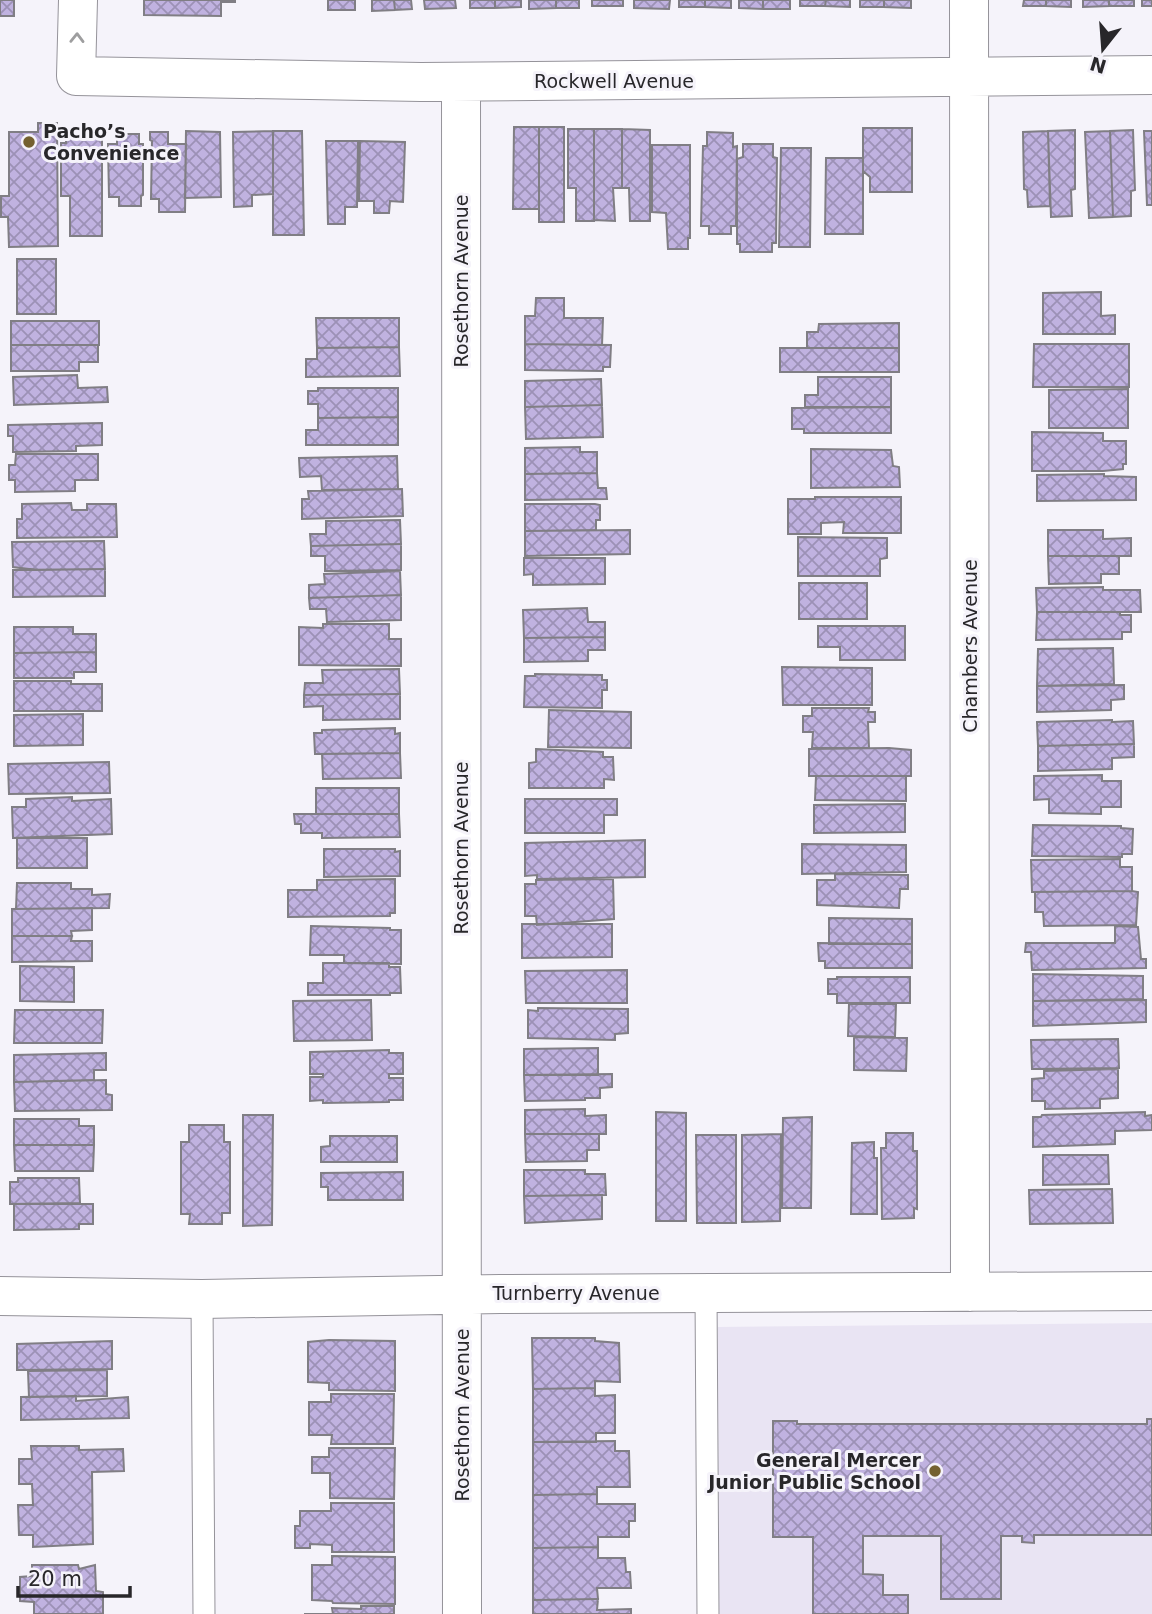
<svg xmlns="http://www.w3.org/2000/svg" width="1152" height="1614" viewBox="0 0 1152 1614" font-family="'DejaVu Sans',sans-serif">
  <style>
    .built { fill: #e9e4f3 }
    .building { fill: url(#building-cross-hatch); stroke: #807e84; stroke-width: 2 }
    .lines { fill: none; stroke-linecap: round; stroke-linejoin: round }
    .lane-casing { stroke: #95939a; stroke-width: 23 }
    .street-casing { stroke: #95939a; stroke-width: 40 }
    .lane { stroke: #fff; stroke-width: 21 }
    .street { stroke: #fff; stroke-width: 38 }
    .oneway { stroke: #9e9e9f }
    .poi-dot { fill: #746130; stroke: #f5f3fa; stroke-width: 2.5 }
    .labels { text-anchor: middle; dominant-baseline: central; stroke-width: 6; stroke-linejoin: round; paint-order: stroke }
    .street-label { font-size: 19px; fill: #28272a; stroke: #f5f3fa }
    .poi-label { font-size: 19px; font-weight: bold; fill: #28272a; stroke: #f5f3fa; text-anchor: start }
  </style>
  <defs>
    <pattern id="building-cross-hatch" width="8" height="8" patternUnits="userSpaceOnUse" patternTransform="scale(1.75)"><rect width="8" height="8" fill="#c0b2e0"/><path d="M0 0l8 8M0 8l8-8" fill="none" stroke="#9c91b6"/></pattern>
  </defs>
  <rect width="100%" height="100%" fill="#f5f3fa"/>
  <path class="built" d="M1152 1323V1614H719L718 1327Z"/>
  <path class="building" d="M0 0H14V16H0Z
    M144 0H235V2H221V16L144 15Z
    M328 0H355V10H328Z
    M372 0H394L395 10 372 11Z
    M394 0H411L412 9 395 10Z
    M424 0H455L456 8 425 9Z
    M470 0H495V8H470Z
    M495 0H521V7L495 8Z
    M529 0H556V8L529 9Z
    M556 0H579V8H556Z
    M592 0H623V6H592Z
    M634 0H670L669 9 634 8Z
    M679 0H705V7H679Z
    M705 0H731V8L705 7Z
    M739 0H763V9L739 8Z
    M763 0H790V9H763Z
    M800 0H826L825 6H800Z
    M826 0H850V7L825 6Z
    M860 0H884V7H860Z
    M884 0H911V8L884 7Z
    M1024 0H1046V6H1023Z
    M1046 0H1071V7L1046 6Z
    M1083 0H1109V6L1083 7Z
    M1109 0H1134V6H1109Z
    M1142 0H1152V6H1142Z
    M38 123H57L58 246 9 247 8 217H1V196H9V132H38Z
    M514 127H539V209H513Z
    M539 127H564V222H539Z
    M863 128H912V192H870V177L863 171Z
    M568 129H594V221H576V188H568Z
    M594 129H622V188H613L615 221 594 220Z
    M622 129 650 130V221H630L629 188H622Z
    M1075 130V189L1071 190 1072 216 1051 217 1048 131Z
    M1133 130 1135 190 1131 191V216L1113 217 1110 131Z
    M186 131 220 132 221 197 185 198Z
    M273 131V194L252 195V206L234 207 233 132Z
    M273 131H302L304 235H273Z
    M1048 131 1050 206 1028 207 1027 190 1024 189 1023 132Z
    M1110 131 1113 217 1089 218 1085 132Z
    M1144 131H1152V205H1147Z
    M150 132H168V144H186L185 212H159V199H151L152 141 150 140Z
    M707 132 733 133V147L737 146 736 226H731V234H709V226H701L703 146H707Z
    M66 134H102V236H70V196H61V143H66Z
    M117 134H139V144H143V195L141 196V206H119V197H109L108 144H117Z
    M326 141H358L357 207H345V224H328Z
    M360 141 405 142 403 202 390 201 389 213H374V201H359Z
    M743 144H773V157L777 158 776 243H772V252H740V244H737V159L743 157Z
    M652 145H690V238H688V249H668L666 213 652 212Z
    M781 148H811L810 247H779Z
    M826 158H863V234H825Z
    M17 259H56V314H17Z
    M1101 292V316L1115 315V334H1043V293Z
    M536 298H564V318H603L602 345 525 344V316H535Z
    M316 318H399V347L317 348Z
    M11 321H99V345H11Z
    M899 323V348H807V332H818L819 324Z
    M525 344 611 345 610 367H603V371L525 370Z
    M1034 344H1129V387H1033Z
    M11 345H98V362H79V371H11Z
    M399 347 400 376 306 377V359H317V348Z
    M780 348H899V372H780Z
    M77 375 78 388 107 387 108 402 14 405 13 377Z
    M818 377H891V407H805V395H818Z
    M601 379 602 405 525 407V381Z
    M318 388H398V417L318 418V404H308V391H318Z
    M1128 389V428H1049V390Z
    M602 405 603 437 526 439 525 407Z
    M891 407V433H804V429H792V408Z
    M398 417V445H306V430H318V418Z
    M102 423V445L76 446V451L13 452V436H8V425Z
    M1032 432 1103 433V441H1126V464H1123V469L1103 471H1032Z
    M580 447V452H597V473L525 474V448Z
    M811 449 891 450 893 466 899 467 900 487 811 488Z
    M16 454H98V480H75V491L15 492V480H9V465H15Z
    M397 456 398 489 322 490 321 476 300 477 299 458Z
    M597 473 598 488H606L607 499 525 500V474Z
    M1104 474V476L1136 477V500L1037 501V475Z
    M402 489 403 516 302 519V499H309L308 491Z
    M815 497H901V533H843L844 522 821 523V534H788V499H815Z
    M71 503 72 510H87V504H116L117 537 17 538V519H22V504Z
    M525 504H595L600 505V520H596V530L525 531Z
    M400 520 401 544 311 546 310 534H326V521Z
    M630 530V554L525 556V531Z
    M1048 530H1103V539L1131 538V556H1048Z
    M798 537 887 538V558L880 559V576H798Z
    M104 541 105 569 37 570 13 567 12 542Z
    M401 544V570L325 571V556H311V546Z
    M1048 556H1119V574H1101V583L1049 584Z
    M524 558H605V584L533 585V574L524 575Z
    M105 569V596L13 597V570Z
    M400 571 401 595 309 598V585L325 584 324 574Z
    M799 583H867V619H799Z
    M1103 587V590H1140L1141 612H1037L1036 588Z
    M401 595V620L327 622 326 609H310L309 598Z
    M587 608 588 622H605V637L524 638 523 610Z
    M1037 612H1120V615H1131V632H1122V639L1036 640Z
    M323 624H389V639H401V666L299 665V627L323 628Z
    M818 626H905V660H840V647H818Z
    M14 627H73V634H96V652L14 653Z
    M605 637V650H588V661L524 662V638Z
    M1113 648 1114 684 1037 686 1038 649Z
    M96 652V672H74V678H14V653Z
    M782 667 872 668V705H783Z
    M399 669 400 694 304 695 305 683H323L322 670Z
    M535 674 602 675V680H607V690H602V708L524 707 525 676H535Z
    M14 681H71V684H102V711H14Z
    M1124 685V699L1111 700V710L1037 712V686Z
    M400 694V719L323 720V706L304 707V695Z
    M812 708H869L868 712H875V722H868L869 748H812L813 732H803V716H812Z
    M549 710 631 712V748L548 747Z
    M83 714V745L14 746V715Z
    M1112 720V722L1133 721 1134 744 1038 746 1037 722Z
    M395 728V734L400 733V753L315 754 314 733H322V730Z
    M1134 744V757L1112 758V769L1038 771V746Z
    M889 748 911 750V776H809V749Z
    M536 749 603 752V757H613L614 780 604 779V788H529V763L536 762Z
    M400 753 401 778 323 779 322 754Z
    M109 762 110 793 9 794 8 764Z
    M1102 775V781H1121V807H1101V814L1049 813V799L1034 800V776Z
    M816 776H906V801L815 800Z
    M316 788H399V814H316Z
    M72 797V801L111 799 112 834 13 838 12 807H26V799Z
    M525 799H617V815H604V833H525Z
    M905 804V832L814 833V805Z
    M294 814H399L400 837 322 838V833H301V824H295Z
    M1033 825 1121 826V828L1133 829 1132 854H1122V857L1032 856Z
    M17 838H87V868H17Z
    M645 840V877L537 879V875L525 876V843Z
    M802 844 906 845V872L802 874Z
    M324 849H395V852L400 851V876L324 877Z
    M1120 859V867H1132V891L1032 892 1031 860Z
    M835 874 908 875V889H900L899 908 817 905V880H835Z
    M395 879V913H390V916L288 917V890H317V880Z
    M613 879 614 919 537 925 536 916H525V884H536V880Z
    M17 883H71V889H92V895L110 894 109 908 16 909Z
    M1132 891 1138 892 1136 925 1044 926 1043 912H1035V892Z
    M92 908V930L71 931 72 936H12V909Z
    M829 918 912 919V944H829Z
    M522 924H612V957L522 958Z
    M311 926 390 928V930H401V964L344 963V955H310Z
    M1115 926 1138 927 1141 959H1146V968L1032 970 1031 952H1025L1026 943H1115Z
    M12 936H72L71 941H92V961L12 962Z
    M818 943 912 944V968H825V961H819Z
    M323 963H389V967H400L401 993H390V995H308V983H323Z
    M20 966 74 967V1002L20 1001Z
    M627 970V1003H526L525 971Z
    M1033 974 1143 976V999L1033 1001Z
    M837 977H910V1003H837V994H828V979H837Z
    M371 1000 372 1040 294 1041 293 1001Z
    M1146 1000V1022L1033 1026V1001Z
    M849 1004H896L895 1037 848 1036Z
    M538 1008 628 1009V1033L615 1034V1040L528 1038V1010L538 1011Z
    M15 1010H103L102 1043H14Z
    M854 1037 907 1038 906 1071 854 1070Z
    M1118 1039 1119 1068 1032 1069 1031 1040Z
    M598 1048V1075H524V1049Z
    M389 1050V1053H403V1074H389V1078H403V1100H389V1102L323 1103V1100L310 1101V1077H323V1074H310V1052Z
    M106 1053V1070H94V1080L14 1082V1055Z
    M1118 1069V1098L1100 1099V1108L1045 1109V1101H1032V1079L1044 1078V1071Z
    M612 1074V1087L600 1088V1098H585V1100L525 1101 524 1075Z
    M106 1080V1094L112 1095V1110L15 1111 14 1082Z
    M585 1109V1116L606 1115V1134H525V1110Z
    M656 1112 686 1113V1221H656Z
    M1145 1112V1116L1152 1115V1130L1115 1131V1144L1033 1147V1117H1041L1042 1115Z
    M243 1115H273L272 1225 243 1226Z
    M812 1117 811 1208H782L783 1118Z
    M14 1119H79V1126H94V1145H14Z
    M189 1125H224V1142H230V1213H222V1224H189L190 1214H181V1142H189Z
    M886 1133H913V1151H917V1209L914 1208V1218L882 1219 881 1148H886Z
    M525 1134H599V1150H587V1161L526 1162Z
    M781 1134 780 1221 742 1222V1135Z
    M696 1135H736V1223H697Z
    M330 1136H397V1162H321V1147L330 1146Z
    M874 1142V1158H877V1214H851L852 1143Z
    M14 1145H94L93 1171H15Z
    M1043 1155H1108L1109 1184 1043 1185Z
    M524 1170H585V1174H605L606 1195 524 1196Z
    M403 1172V1200H328V1187H321V1173Z
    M18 1178H79L80 1203 10 1204V1182H18Z
    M1112 1189 1113 1223 1030 1224 1029 1190Z
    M602 1195V1219L525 1223 524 1196Z
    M14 1204H93V1224H79V1229L14 1230Z
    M532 1338H595V1341L619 1343 620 1382 595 1381V1388L533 1389Z
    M329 1340 395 1341V1391L329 1390V1383L308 1382V1342Z
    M112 1341V1369L17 1370V1344Z
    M107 1370V1396L29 1397 28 1371Z
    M595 1388V1396L615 1395V1433H596V1442H533V1389Z
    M331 1394H394L393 1444H331L332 1435H309V1402H331Z
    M76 1396V1401L128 1397 129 1418 21 1420V1397Z
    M1147 1419H1152V1535H1034V1543L1022 1542V1536H1001V1599H941V1536H863V1574L883 1575V1595H908V1614H813V1537H773V1421H797V1424H1147Z
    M615 1441V1451H629L630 1487H597V1494L533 1495V1442Z
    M31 1446H79V1450L123 1449 124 1471 92 1472 93 1544 33 1547V1535H19L18 1505H33L32 1484H19V1459H32Z
    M329 1448H395L394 1499 330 1498V1473H312V1457H329Z
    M597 1494V1504H635V1521H629V1537H598V1547L533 1548V1495Z
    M331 1503H394V1552H332V1545L310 1544V1548H295V1526H300V1511H331Z
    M598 1547V1558H625L626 1572H630L631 1588H597L598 1599 533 1600V1548Z
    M332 1556 395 1557V1604L333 1603 332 1601 312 1600V1565H332Z
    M32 1565H78L79 1569 95 1565 96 1591 103 1592V1614H34V1602L20 1601V1577L32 1576Z
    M598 1599 597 1610 631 1609V1614H533V1600Z
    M361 1606H394V1614H304H333L332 1608 361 1609Z"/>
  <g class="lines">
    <g class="lane-casing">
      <path id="lane" d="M706 1293 708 1614
        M202 1299 204 1614"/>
    </g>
    <g class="street-casing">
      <path id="street" d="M78 0 76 76 421 82 1152 75
        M969 0 970 1292
        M461 82 462 1614
        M0 1296 202 1299 500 1294 1152 1291"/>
    </g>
    <use href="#lane" class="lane"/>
    <use href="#street" class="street"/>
  </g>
  <defs><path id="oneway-chevron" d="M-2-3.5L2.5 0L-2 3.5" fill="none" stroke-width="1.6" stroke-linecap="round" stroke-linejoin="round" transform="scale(1.75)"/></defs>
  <use class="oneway" href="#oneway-chevron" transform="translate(77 38) rotate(-89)"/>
  <g class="poi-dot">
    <circle cx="29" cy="142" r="7"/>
    <circle cx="935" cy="1471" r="7"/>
  </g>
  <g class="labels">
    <g class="street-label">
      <text x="614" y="81">Rockwell Avenue</text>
      <text transform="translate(461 281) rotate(-90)">Rosethorn Avenue</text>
      <text transform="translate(970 646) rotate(-90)">Chambers Avenue</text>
      <text transform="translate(461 848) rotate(-90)">Rosethorn Avenue</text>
      <text x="576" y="1293">Turnberry Avenue</text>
      <text transform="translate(462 1415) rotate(-90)">Rosethorn Avenue</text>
    </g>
    <g class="poi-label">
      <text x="43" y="131">Pacho’s<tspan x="43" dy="22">Convenience</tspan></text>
      <text x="921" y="1460" text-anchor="end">General Mercer<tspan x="921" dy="22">Junior Public School</tspan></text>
    </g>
  </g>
  <g transform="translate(1103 49) rotate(197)" stroke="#f5f3fa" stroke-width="5" paint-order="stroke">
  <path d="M0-5L12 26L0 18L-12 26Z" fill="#28272a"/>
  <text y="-10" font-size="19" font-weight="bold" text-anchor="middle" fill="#28272a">N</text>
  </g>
  <path d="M18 1586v10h112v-10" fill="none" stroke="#28272a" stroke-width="3.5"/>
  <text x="28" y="1586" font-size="21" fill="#28272a" stroke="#f5f3fa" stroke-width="5" paint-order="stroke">20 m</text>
</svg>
